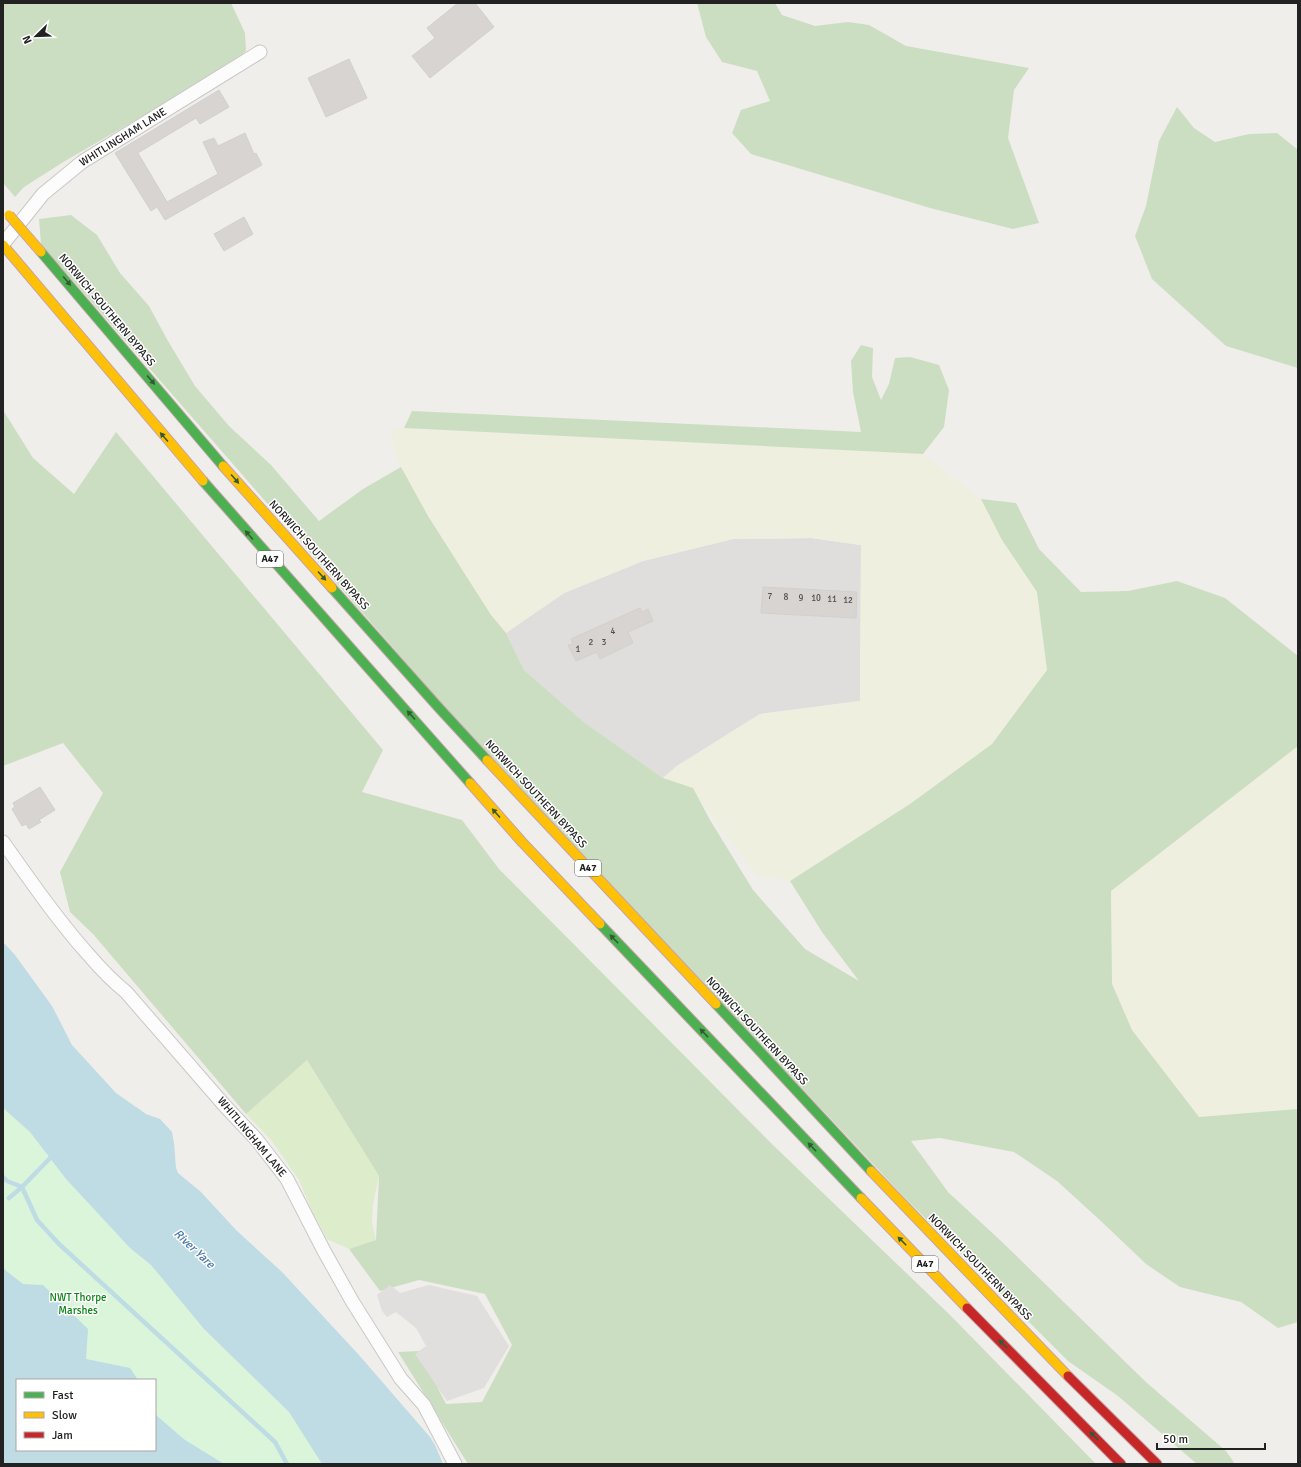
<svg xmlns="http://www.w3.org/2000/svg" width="1301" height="1467" viewBox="0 0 1301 1467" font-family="Signika,sans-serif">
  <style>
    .residential { fill: #dfdedc }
    .farmland { fill: #efefdf }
    .grass { fill: #ddeccb }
    .forest { fill: #cbdec1 }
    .park { fill: #daf5da; fill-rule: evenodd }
    .parking { fill: #e0dfde }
    .water { fill: #bfdbe3 }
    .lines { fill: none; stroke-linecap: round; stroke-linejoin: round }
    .stream { stroke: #bfdbe3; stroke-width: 4.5 }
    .building { fill: #d7d4d2; stroke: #d3d0cc }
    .street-casing { stroke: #c9c8c7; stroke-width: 15 }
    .fast-casing { stroke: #c5a2ac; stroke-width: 11 }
    .slow-casing { stroke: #c5a2ac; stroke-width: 11 }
    .jam-casing { stroke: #c5a2ac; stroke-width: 11 }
    .street { stroke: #fdfcfc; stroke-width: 13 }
    .fast { stroke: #4caf50; stroke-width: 9 }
    .slow { stroke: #ffc107; stroke-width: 9 }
    .jam { stroke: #c62828; stroke-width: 9 }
    .slow-bridge-casing { stroke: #c5a2ac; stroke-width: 11; stroke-linecap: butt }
    .slow-bridge { stroke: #ffc107; stroke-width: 9 }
    .oneway { fill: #335a34 }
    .labels { text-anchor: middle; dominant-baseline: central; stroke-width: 3; stroke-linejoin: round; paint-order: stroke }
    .number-label { font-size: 9px; fill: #4f4e4e }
    .shield { fill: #fff; stroke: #646464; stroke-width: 1 }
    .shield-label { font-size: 10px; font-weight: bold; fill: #222 }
    .street-label { font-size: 11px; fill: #222; stroke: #fff }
    .park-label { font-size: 11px; fill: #0c8416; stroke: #fff }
    .water-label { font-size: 12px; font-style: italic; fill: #4a7aab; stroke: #fff }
  </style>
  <rect width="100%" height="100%" fill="#f0eeeb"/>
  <path class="residential" d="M811 538 861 545 860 701 760 714 677 766 663 778 585 723 524 670 506 633 564 593 643 561 733 539Z"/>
  <path class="farmland" d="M393 428 923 454 981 499 1002 540 1037 592 1047 670 992 744 910 804 790 881 757 876 697 797 663 778 677 766 760 714 860 701 861 545 811 538 733 539 643 561 564 593 506 633 491 615 428 516 401 467 394 450 392 434Z
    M1298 746V1109L1199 1117 1163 1072 1130 1027 1112 984 1111 891Z"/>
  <path class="grass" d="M307 1060 379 1176 373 1204 372 1223 376 1240 349 1249 327 1239 312 1211 299 1180 271 1140 246 1114Z"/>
  <path class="forest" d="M3 3H231L245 33 246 51 231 65 65 161 24 187 15 197 3 183Z
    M697 3H775L782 15 815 26 848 22 869 25 906 46 1029 68 1014 90 1008 138 1039 223 1013 229 930 208 751 154 732 133 741 110 770 101 757 71 722 62 706 37Z
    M1177 107 1194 128 1215 142 1249 134 1277 133 1298 150V368L1226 346 1152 279 1135 236 1146 206 1159 141Z
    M71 215 97 235 120 273 149 306 168 341 195 386 229 426 271 465 319 521 363 489 401 467 428 516 491 615 506 633 524 670 585 723 663 778 693 788 710 820 753 890 805 949 859 981 822 932 790 881 910 804 992 744 1047 670 1037 592 1002 540 981 499 1016 503 1039 549 1081 592 1128 591 1177 581 1225 598 1298 656V746L1111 891 1112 984 1132 1030 1199 1117 1298 1109V1322L1278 1328 1241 1302 1180 1287 1146 1264 1103 1223 1057 1181 1014 1152 940 1138 911 1141 948 1192 1001 1241 1147 1383 1226 1451 1235 1464H1197L1118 1396 1068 1361 903 1196 443 705 41 244 39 219Z
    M861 345 873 348 872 377 881 400 889 384 895 358 910 357 939 365 949 390 944 427 923 454 404 428 412 411 861 432 853 392 851 361Z
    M3 410 33 458 74 494 116 432 383 750 362 792 462 820 499 869 774 1146 950 1315 1096 1464H468L398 1352 419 1351 446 1404 482 1402 512 1345 485 1294 419 1280 380 1291 349 1249 376 1240 379 1176 307 1060 246 1114 93 934 70 912 60 872 103 793 63 743 3 766Z"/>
  <path class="park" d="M3 1108 30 1132 66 1179 130 1248 151 1265 204 1329 289 1412 322 1464H3ZM17 1380H155V1450H17Z"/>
  <path class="parking" d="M390 1285 400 1293 429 1285 477 1296 509 1346 484 1388 447 1401 415 1354 426 1346 416 1328 396 1312 387 1317 382 1311 377 1295Z"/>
  <path class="water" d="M3 942 15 955 52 1006 72 1045 116 1093 146 1114 160 1119 172 1132 174 1143 176 1168 178 1173 201 1192 236 1230 282 1272 359 1355 430 1437 435 1445 443 1464H322L289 1412 204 1329 151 1265 130 1248 66 1179 30 1132 3 1108Z
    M3 1265 5 1270 23 1284 43 1285 88 1329 86 1359 130 1368 138 1380H17V1450H155V1411L157 1416 185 1440 224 1464H3Z"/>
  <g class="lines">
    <path class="stream" d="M3 1177 7 1181 22 1187 37 1220 59 1244 275 1442 287 1464
      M9 1198 22 1187 54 1154"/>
  </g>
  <path class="building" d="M458 3H475L494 27 430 78 412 56 435 38 427 28Z
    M349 59 367 98 326 117 308 78Z
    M219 90 229 107 200 124 196 118 138 153 167 202 218 174 203 142 214 138 218 146 245 133 254 154 256 153 262 165 165 220 157 207 151 211 115 153Z
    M244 217 253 234 224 251 214 234Z
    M763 587 857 592 856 618 761 613Z
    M640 608 642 612 648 609 653 621 628 632 633 643 600 659 597 652 576 661 568 645 573 644 571 639Z
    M40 787 55 810 39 820 41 822 29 829 26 824 22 826 12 809 15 807 13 803Z"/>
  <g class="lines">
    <g class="street-casing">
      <path id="street" d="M3 244 43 194 82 162 260 52
        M3 842C30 880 56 918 87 953 99 967 111 980 126 992L225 1106 257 1140 287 1179 324 1251 352 1301 401 1379 424 1405 455 1464"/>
    </g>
    <g class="fast-casing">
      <path id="fast" d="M41 252 223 466
        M203 481 470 783
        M332 588 439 708 487 760
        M600 924 861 1198
        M716 1004 871 1171"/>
    </g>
    <g class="slow-casing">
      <path id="slow" d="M3 245 203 481
        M223 466 332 588
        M487 760 716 1004
        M470 783 522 842 600 924
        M871 1171 1068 1376
        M861 1198 967 1308"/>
    </g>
    <g class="jam-casing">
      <path id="jam" d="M967 1308 1121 1464
        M1068 1376 1157 1464"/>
    </g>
    <use href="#street" class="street"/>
    <use href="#fast" class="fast"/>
    <use href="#slow" class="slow"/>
    <use href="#jam" class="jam"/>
    <g class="slow-bridge-casing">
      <path id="slow-bridge" d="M9 215 41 252"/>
    </g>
    <use href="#slow-bridge" class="slow-bridge"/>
  </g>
  <defs><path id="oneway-solid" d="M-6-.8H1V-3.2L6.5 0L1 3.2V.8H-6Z"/></defs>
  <g class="oneway">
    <use href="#oneway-solid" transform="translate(67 281) rotate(50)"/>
    <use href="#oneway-solid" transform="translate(151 380) rotate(50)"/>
    <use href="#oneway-solid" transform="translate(164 437) rotate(-131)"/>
    <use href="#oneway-solid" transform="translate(235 479) rotate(49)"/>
    <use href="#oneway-solid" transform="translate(249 535) rotate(-131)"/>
    <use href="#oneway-solid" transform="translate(322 576) rotate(48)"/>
    <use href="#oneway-solid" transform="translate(411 715) rotate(-132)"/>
    <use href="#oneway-solid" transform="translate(496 813) rotate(-132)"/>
    <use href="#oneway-solid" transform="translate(614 939) rotate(-134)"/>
    <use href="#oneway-solid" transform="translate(704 1033) rotate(-134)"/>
    <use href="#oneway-solid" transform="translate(812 1147) rotate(-134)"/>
    <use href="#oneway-solid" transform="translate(902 1241) rotate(-135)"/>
    <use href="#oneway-solid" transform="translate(1003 1344) rotate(-135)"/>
    <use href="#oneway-solid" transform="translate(1094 1436) rotate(-135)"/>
  </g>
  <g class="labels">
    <g class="number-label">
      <text x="770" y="596">7</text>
      <text x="786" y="597">8</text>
      <text x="801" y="598">9</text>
      <text x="816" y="598">10</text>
      <text x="832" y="599">11</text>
      <text x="848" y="600">12</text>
      <text x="613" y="631">4</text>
      <text x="591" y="642">2</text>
      <text x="604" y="642">3</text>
      <text x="578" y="649">1</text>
    </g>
    <g class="shield">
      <rect x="257" y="551" width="26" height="16" rx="3"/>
      <rect x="575" y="860" width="26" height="16" rx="3"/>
      <rect x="912" y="1256" width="26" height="16" rx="3"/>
    </g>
    <g class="shield-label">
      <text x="270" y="559">A47</text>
      <text x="588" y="868">A47</text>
      <text x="925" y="1264">A47</text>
    </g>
    <g class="street-label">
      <text transform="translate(123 137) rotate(-32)">WHITLINGHAM LANE</text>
      <text transform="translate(107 310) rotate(50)">NORWICH SOUTHERN BYPASS</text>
      <text transform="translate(319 555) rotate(48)">NORWICH SOUTHERN BYPASS</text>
      <text transform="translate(536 794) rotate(47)">NORWICH SOUTHERN BYPASS</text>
      <text transform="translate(757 1031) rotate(47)">NORWICH SOUTHERN BYPASS</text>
      <text transform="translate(252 1137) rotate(50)">WHITLINGHAM LANE</text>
      <text transform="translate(980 1267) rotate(46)">NORWICH SOUTHERN BYPASS</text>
    </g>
    <g class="park-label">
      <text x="78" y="1297">NWT Thorpe<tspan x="78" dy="13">Marshes</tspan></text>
    </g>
    <g class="water-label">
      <text transform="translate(194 1249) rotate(43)">River Yare</text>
    </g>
  </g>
  <rect width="1301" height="1467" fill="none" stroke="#222222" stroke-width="8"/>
  <rect x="16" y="1379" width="140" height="72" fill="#ffffff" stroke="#a7a7a7"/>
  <rect x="24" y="1392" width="20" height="6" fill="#4caf50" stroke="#a7a7a7"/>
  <text x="52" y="1399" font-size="12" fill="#222222">Fast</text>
  <rect x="24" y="1412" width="20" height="6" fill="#ffc107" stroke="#a7a7a7"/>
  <text x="52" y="1419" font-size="12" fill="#222222">Slow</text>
  <rect x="24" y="1432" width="20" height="6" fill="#c62828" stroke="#a7a7a7"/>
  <text x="52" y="1439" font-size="12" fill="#222222">Jam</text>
  <g transform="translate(36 36) rotate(247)" stroke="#ffffff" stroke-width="3" paint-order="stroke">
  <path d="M0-3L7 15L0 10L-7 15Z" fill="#222222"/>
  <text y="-6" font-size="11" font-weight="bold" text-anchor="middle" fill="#222222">N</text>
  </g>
  <path d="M1157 1443v6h108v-6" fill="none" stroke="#222222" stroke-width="2"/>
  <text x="1163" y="1443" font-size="12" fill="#222222" stroke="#ffffff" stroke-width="3" paint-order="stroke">50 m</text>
</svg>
